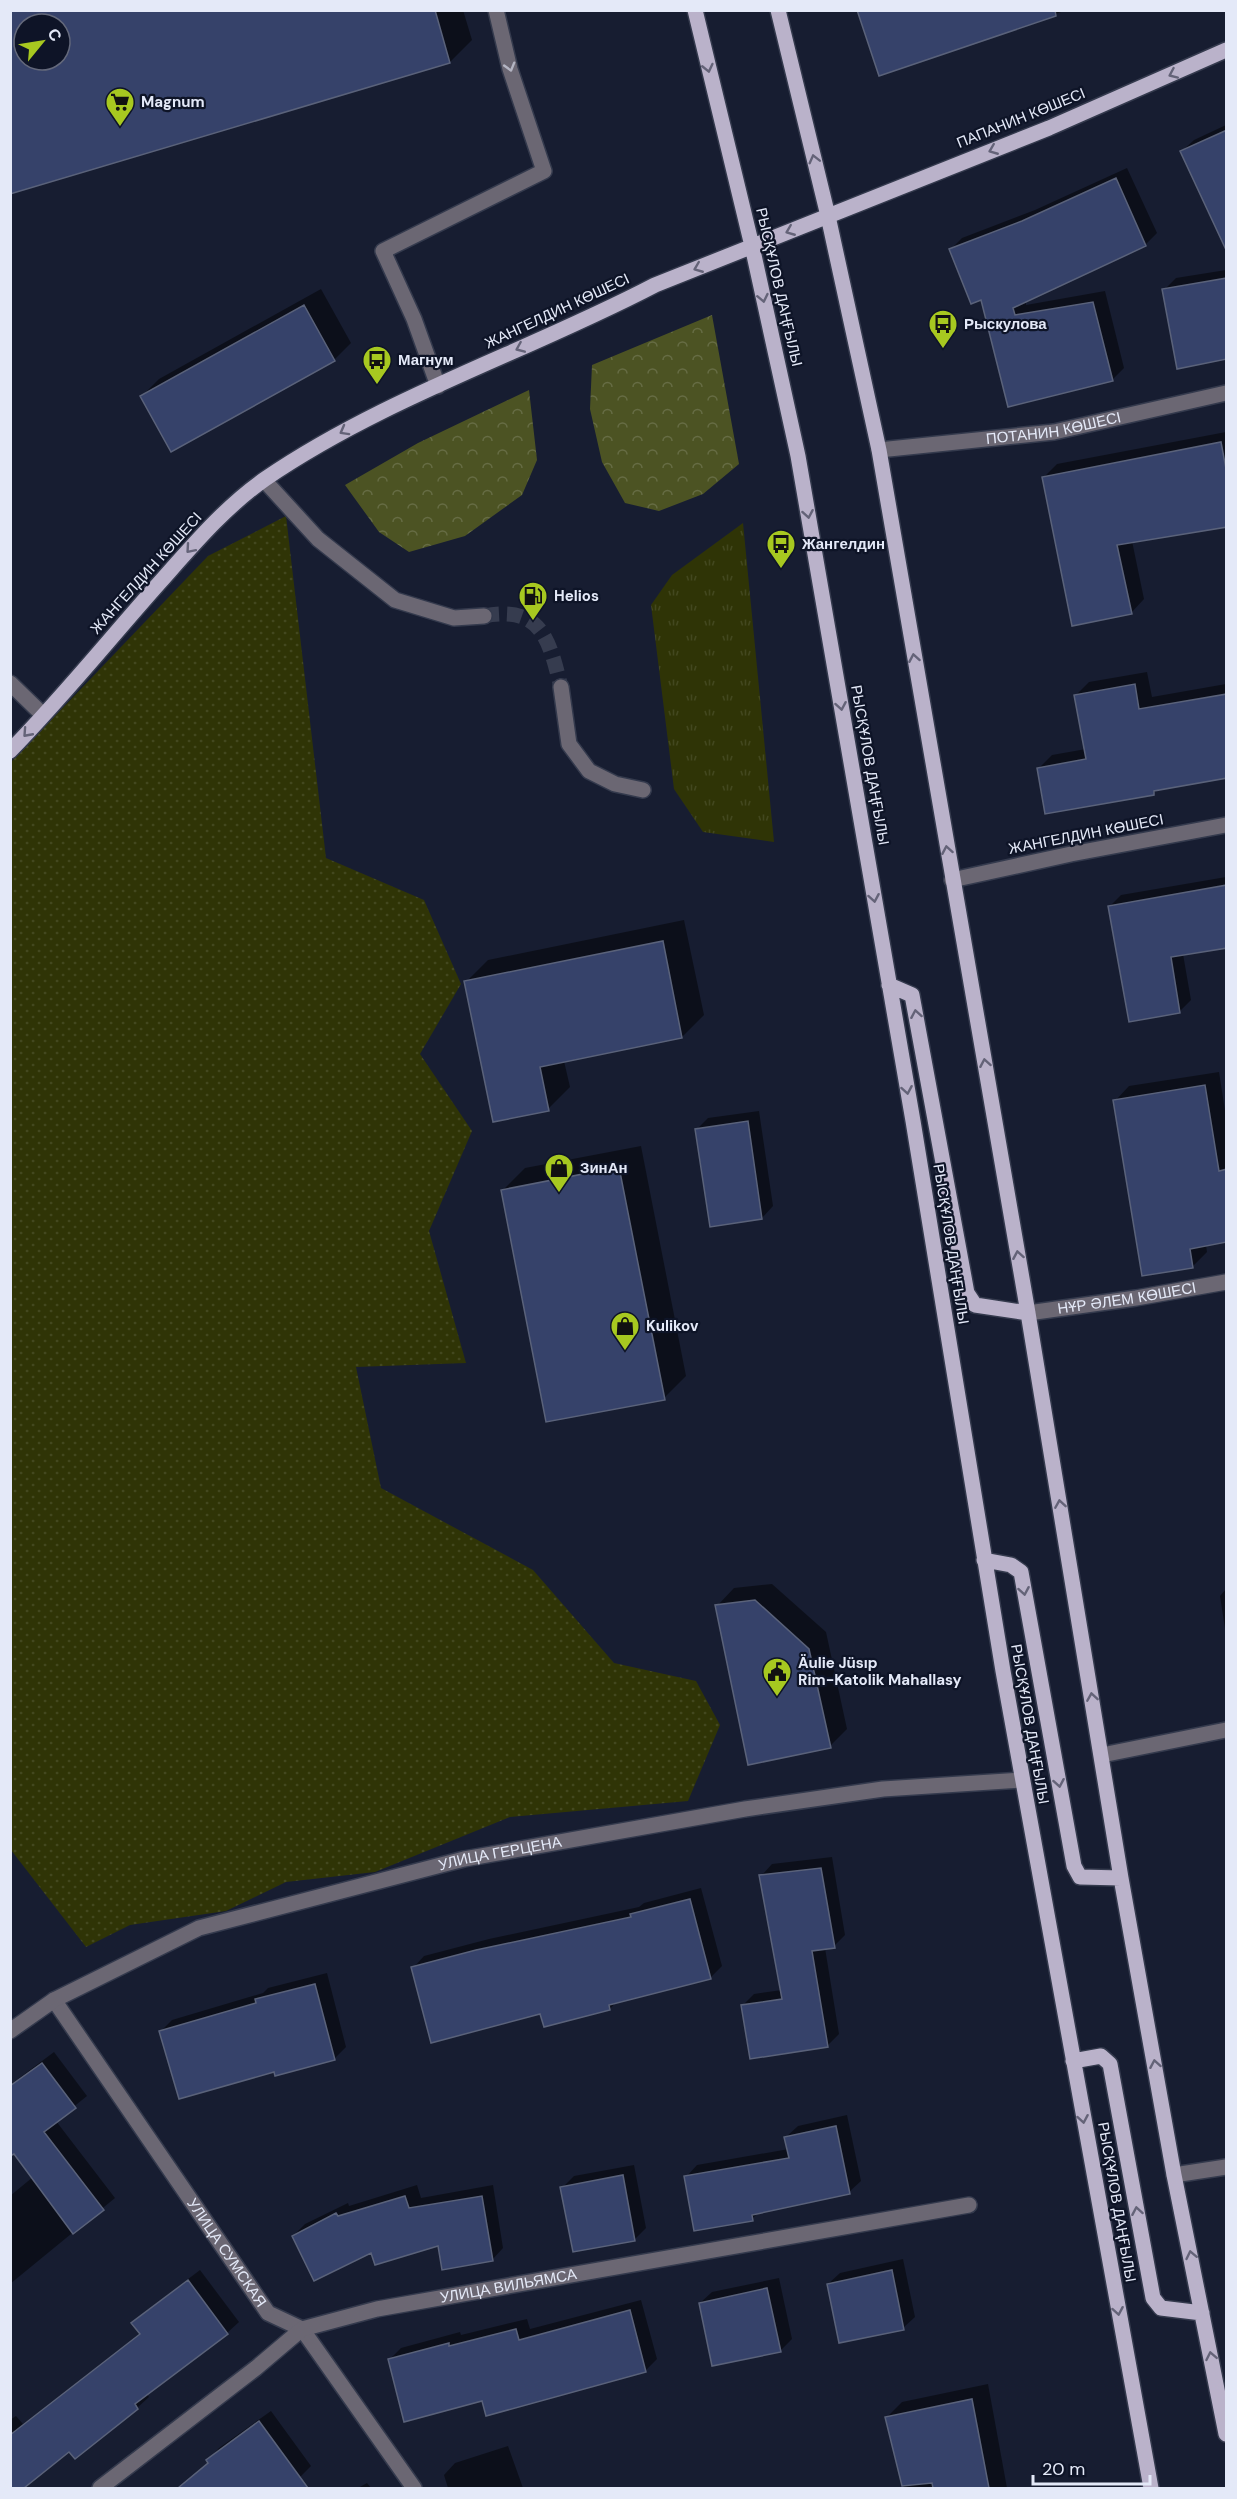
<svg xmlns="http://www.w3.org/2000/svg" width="1237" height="2499" viewBox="0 0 1237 2499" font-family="'DM Sans',sans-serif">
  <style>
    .grass { fill: url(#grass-tufts) }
    .forest { fill: url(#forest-crowns) }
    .park { fill: url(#park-dots) }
    .shadow { fill: #0007; fill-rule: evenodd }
    .building { fill: #36426a; stroke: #5a627a; stroke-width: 1.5; fill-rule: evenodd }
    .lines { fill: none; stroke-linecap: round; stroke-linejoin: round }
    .minor-tunnel { stroke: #363c4f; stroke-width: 15; stroke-dasharray: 15 8; stroke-linecap: butt }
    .minor-casing { stroke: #343a4d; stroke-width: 18 }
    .major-casing { stroke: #343a4d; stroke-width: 18 }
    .minor { stroke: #6b6773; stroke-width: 15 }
    .major { stroke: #bab2ca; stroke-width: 15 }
    .oneway { stroke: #b4b5c3 }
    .oneway2 { stroke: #646378 }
    .labels { text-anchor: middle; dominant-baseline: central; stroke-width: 4.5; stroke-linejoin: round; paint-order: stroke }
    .poi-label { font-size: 15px; font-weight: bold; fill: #e4e9f8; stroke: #0e1427; text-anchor: start }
    .street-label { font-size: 15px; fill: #e4e9f8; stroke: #0e1427 }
  </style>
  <defs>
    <pattern id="grass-tufts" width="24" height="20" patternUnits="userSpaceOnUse" patternTransform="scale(1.5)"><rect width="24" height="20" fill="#2f3406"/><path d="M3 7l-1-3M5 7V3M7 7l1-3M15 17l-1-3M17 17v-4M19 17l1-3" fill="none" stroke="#43481f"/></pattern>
    <pattern id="forest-crowns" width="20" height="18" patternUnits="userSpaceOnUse" patternTransform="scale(1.5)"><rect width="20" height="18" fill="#4c5323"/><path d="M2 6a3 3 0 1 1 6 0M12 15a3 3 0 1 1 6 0" fill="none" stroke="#666c44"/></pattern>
    <pattern id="park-dots" width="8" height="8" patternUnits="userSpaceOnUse" patternTransform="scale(1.5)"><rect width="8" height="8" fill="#2f3406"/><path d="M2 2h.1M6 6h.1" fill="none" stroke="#43481f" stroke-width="1.8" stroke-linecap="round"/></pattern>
  </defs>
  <rect width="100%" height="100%" fill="#171d31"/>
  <path class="grass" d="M743 523 774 842 703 832 674 789 651 605 672 575Z"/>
  <path class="forest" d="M712 315 739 464 703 494 659 511 625 503 602 462 590 409 592 365Z
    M529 390 537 460 522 495 465 536 409 552 379 532 345 485 418 443Z"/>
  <path class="park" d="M286 516 326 858 424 900 461 984 420 1054 472 1131 429 1231 466 1363 356 1367 381 1488 533 1570 614 1663 696 1681 720 1725 688 1801 510 1817 375 1872 286 1882 226 1911 130 1925 86 1947 11 1850V762L208 556Z"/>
  <path class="shadow" d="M10 10H463L472 40 450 62 10 192ZM24 24H60V60H24Z
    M858 10H1067L880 74Z
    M1226 125V210L1182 151 1194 140Z
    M1127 168 1157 233 1145 245 1026 301V305L1105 291 1124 368 1112 380 982 298 951 249 962 238 1035 210Z
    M1226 270V358L1164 290 1176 278Z
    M321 289 351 343 334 360 142 396 159 379Z
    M1226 432V525L1132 541 1144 599 1131 613 1044 477 1057 464Z
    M1147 672 1152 697 1226 684V777L1158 789 1154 793 1039 768 1052 755 1086 749 1076 695 1089 682Z
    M1226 877V946L1183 954 1191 1000 1180 1011 1110 906 1121 895Z
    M684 920 704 1015 682 1037 564 1061 570 1087 548 1109 466 982 488 960Z
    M1219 1072 1226 1117V1241L1206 1245 1207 1252 1192 1267 1115 1101 1129 1086Z
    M759 1111 773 1206 762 1218 696 1130 708 1118Z
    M641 1146 686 1376 664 1398 503 1190 525 1168Z
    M772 1584 826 1632 847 1729 830 1746 717 1606 734 1588Z
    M1226 1589V1635L1220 1596Z
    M832 1857 845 1935 834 1946 825 1948 839 2034 827 2046 742 2006 754 1994 782 1990 761 1876 772 1864Z
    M701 1888 722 1966 710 1978 616 2002 610 2009 542 2012 413 1968 424 1956 489 1939 639 1907 644 1903Z
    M327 1973 346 2047 334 2059 275 2070 161 2031 172 2020 263 1993 268 1988Z
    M54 2052 87 2096 56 2121 115 2198 10 2284V2196L33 2177 10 2147V2085Z
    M847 2115 861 2181 849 2192 760 2211 752 2219 686 2177 697 2165 789 2149 786 2137 798 2126Z
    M634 2165 646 2228 635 2239 562 2188 574 2176Z
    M417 2185 421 2198 493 2185 503 2248 492 2260 439 2244 372 2251 293 2236 305 2224 348 2203 349 2206Z
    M903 2259 915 2317 903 2328 828 2284 840 2273Z
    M200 2270 239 2322 227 2333 147 2394 149 2397 137 2408 75 2457 69 2450 22 2488H10V2420L16 2416 23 2424 141 2333 133 2323 145 2312Z
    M779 2278 792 2339 780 2351 700 2303 712 2292Z
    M641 2300 657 2359 645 2371 483 2399 389 2360 401 2348 460 2332 461 2335 527 2319 530 2329Z
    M988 2384 1007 2488H904L887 2417 902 2402Z
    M271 2411 311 2466 299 2478 285 2488H179L209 2462 208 2460 219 2448Z
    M508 2446 523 2488H448L444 2475 455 2463Z
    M367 2483 371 2488H358Z"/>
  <path class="building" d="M10 10H435L450 63 10 194ZM24 24H60V60H24Z
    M857 10H1055L1056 16 879 76Z
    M1227 130V252L1180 151Z
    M1116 178 1146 246 1013 308 1015 315 1093 302 1113 381 1008 407 981 300 971 304 949 249 1022 221Z
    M1227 278V359L1177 369 1162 289Z
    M304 305 335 361 171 452 140 396Z
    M1221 442 1227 474V527L1117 545 1132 614 1072 626 1042 477Z
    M1135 684 1139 709 1227 694V778L1154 791V795L1045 814 1037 768 1086 759 1074 695Z
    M1227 885V948L1171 957 1180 1013 1129 1022 1108 906Z
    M663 941 682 1038 540 1067 549 1111 493 1122 464 981Z
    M1205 1085 1219 1171 1227 1169V1242L1190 1249 1193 1268 1142 1276 1113 1100Z
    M748 1121 762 1219 710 1227 695 1129Z
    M619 1167 665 1400 546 1422 501 1190Z
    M755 1600 809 1649 831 1748 748 1765 715 1605Z
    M821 1868 835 1948 812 1951 828 2047 750 2059 741 2005 782 1999 759 1875Z
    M690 1899 711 1979 609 2005 610 2010 544 2027 540 2014 431 2043 411 1967 476 1950 631 1917 630 1914Z
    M315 1984 335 2060 275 2076 274 2072 179 2099 159 2031 256 2003 255 1999Z
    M42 2063 76 2108 44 2132 104 2210 73 2234 14 2154 10 2156V2086Z
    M836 2126 850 2194 752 2215 753 2221 694 2231 684 2176 789 2158 784 2137Z
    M623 2175 635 2241 573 2252 560 2187Z
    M405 2196 409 2208 482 2196 493 2261 442 2270 438 2246 375 2265 371 2253 314 2281 292 2236 336 2213 338 2216Z
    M892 2270 904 2330 839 2343 827 2284Z
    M188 2280 228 2334 135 2404 138 2409 75 2459 69 2452 24 2488H10V2435L140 2334 131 2323Z
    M767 2288 781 2352 712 2366 699 2303Z
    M630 2310 646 2372 486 2416 482 2401 404 2422 388 2359 449 2343V2346L516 2329 519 2340Z
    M972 2399 989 2488H933L932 2483 902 2486 885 2417Z
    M259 2421 308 2488H178L208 2463 206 2460Z"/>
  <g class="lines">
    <path class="minor-tunnel" d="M484 616C542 605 549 640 561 687"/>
    <g class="minor-casing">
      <g id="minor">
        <path d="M438 386 414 319 383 251 544 171 510 69 496 10"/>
        <path id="s1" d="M879 450 1054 432 1226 393"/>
        <path d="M264 480 318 539 395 600 454 618 484 616"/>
        <path d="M10 683 43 715"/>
        <path d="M561 687 569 744 589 771 615 784 643 790"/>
        <path d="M952 880 1071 854 1226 825"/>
        <path id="s2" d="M1028 1313 1136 1298 1226 1282"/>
        <path d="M1102 1755 1226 1730"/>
        <path id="s3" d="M54 2000 268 2313 302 2329 414 2488"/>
        <path id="s4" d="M10 2031 54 2000 199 1928 464 1859 745 1809 883 1789 1022 1780"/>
        <path d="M1174 2175 1226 2167"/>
        <path id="s5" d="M100 2488 256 2368 302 2329 377 2309 969 2205"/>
      </g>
    </g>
    <g class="major-casing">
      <path id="major" d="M695 10 752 246 798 456 913 1121 1003 1671 1151 2488
        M778 10 828 216 879 450 1028 1313 1121 1878 1174 2175 1226 2434
        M10 751C63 697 111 637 161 581 193 545 225 507 265 479 385 397 527 352 655 285L1049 128 1226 50
        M889 985 912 995 967 1293 975 1305 1028 1313
        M984 1560 1011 1565 1021 1572 1074 1866 1080 1877 1121 1878
        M1073 2061 1101 2056 1110 2064 1153 2298 1161 2308 1202 2313"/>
    </g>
    <use href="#minor" class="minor"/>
    <use href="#major" class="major"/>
  </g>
  <defs><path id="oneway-chevron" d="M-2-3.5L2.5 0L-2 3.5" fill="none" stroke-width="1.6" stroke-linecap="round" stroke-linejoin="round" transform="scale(1.5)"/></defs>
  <use class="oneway" href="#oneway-chevron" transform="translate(510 67) rotate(74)"/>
  <g class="oneway2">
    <use href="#oneway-chevron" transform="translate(708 68) rotate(77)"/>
    <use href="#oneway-chevron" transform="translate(1173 74) rotate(156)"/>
    <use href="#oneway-chevron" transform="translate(993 150) rotate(158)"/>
    <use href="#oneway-chevron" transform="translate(814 159) rotate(-104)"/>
    <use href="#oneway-chevron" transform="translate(790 231) rotate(158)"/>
    <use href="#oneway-chevron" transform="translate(698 268) rotate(158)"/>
    <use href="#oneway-chevron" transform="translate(763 298) rotate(78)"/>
    <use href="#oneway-chevron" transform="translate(520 348) rotate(157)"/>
    <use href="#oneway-chevron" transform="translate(344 431) rotate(151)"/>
    <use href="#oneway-chevron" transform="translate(808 514) rotate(80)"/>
    <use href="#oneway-chevron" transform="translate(190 549) rotate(131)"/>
    <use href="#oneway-chevron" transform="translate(914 658) rotate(-100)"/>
    <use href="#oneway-chevron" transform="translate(841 706) rotate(80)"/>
    <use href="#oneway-chevron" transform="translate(27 733) rotate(132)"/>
    <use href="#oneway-chevron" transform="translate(947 850) rotate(-100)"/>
    <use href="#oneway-chevron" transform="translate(874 898) rotate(80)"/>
    <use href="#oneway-chevron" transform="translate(916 1014) rotate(-100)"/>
    <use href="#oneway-chevron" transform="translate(985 1063) rotate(-100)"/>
    <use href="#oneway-chevron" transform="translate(907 1090) rotate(80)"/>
    <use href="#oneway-chevron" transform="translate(1018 1255) rotate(-100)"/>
    <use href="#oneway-chevron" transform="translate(1060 1504) rotate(-99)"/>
    <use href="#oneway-chevron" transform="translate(1024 1591) rotate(80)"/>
    <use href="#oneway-chevron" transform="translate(1092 1697) rotate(-99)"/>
    <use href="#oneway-chevron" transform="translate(1059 1783) rotate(80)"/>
    <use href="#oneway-chevron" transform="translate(1155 2064) rotate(-100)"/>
    <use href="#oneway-chevron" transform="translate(1083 2119) rotate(80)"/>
    <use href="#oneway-chevron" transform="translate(1137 2211) rotate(-100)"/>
    <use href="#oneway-chevron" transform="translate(1191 2255) rotate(-102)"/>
    <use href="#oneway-chevron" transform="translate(1118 2311) rotate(80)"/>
    <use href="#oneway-chevron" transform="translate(1211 2356) rotate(-101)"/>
  </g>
  <defs>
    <g id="supermarket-pin" transform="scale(1.5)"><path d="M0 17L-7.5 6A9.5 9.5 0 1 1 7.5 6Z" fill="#a7c820" stroke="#0e1427"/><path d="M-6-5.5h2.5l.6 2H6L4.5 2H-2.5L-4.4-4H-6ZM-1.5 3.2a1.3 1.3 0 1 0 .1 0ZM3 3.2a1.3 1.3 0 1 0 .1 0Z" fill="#111"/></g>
    <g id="bus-pin" transform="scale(1.5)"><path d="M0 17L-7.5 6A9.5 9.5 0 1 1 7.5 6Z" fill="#a7c820" stroke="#0e1427"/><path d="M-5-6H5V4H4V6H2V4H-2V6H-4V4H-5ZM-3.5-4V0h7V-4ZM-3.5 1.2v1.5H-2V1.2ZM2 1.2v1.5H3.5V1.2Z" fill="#111"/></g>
    <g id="fuel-pin" transform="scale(1.5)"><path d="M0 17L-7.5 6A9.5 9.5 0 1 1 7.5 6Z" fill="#a7c820" stroke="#0e1427"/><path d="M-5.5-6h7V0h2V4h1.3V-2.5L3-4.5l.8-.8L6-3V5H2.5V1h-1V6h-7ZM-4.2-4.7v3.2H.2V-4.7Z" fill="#111"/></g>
    <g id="shop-pin" transform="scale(1.5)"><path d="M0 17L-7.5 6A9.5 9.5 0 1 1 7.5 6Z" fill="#a7c820" stroke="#0e1427"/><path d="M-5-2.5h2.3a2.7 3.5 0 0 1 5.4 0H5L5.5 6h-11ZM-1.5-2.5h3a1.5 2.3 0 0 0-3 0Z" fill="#111"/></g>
    <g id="civic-pin" transform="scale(1.5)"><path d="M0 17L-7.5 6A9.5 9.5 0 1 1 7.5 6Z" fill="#a7c820" stroke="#0e1427"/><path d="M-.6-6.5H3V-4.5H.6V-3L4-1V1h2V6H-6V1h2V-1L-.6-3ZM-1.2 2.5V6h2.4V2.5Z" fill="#111"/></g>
  </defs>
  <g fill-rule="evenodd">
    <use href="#supermarket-pin" x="120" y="102"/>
    <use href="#bus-pin" x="943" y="324"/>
    <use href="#bus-pin" x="377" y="360"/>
    <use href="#bus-pin" x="781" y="544"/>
    <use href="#fuel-pin" x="533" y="596"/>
    <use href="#shop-pin" x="559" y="1168"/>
    <use href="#shop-pin" x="625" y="1326"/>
    <use href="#civic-pin" x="777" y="1672"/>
  </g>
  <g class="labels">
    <g class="poi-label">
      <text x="141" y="102">Magnum</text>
      <text x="964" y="324">Рыскулова</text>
      <text x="398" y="360">Магнум</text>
      <text x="802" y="544">Жангелдин</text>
      <text x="554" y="596">Helios</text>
      <text x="580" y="1168">ЗинАн</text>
      <text x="646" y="1326">Kulikov</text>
      <text x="798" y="1663">Äulie Jüsıp<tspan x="798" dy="17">Rim-Katolik Mahallasy</tspan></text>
    </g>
    <g class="street-label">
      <text transform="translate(1021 118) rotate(-22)">ПАПАНИН КӨШЕСІ</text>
      <text transform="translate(779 287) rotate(77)">РЫСҚҰЛОВ ДАҢҒЫЛЫ</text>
      <text transform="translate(557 311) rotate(-25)">ЖАНГЕЛДИН КӨШЕСІ</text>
      <text stroke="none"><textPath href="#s1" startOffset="176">ПОТАНИН КӨШЕСІ</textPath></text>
      <text transform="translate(146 573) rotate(-48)">ЖАНГЕЛДИН КӨШЕСІ</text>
      <text transform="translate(870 765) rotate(80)">РЫСҚҰЛОВ ДАҢҒЫЛЫ</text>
      <text transform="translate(1086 834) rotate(-11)">ЖАНГЕЛДИН КӨШЕСІ</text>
      <text transform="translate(951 1244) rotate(81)">РЫСҚҰЛОВ ДАҢҒЫЛЫ</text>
      <text stroke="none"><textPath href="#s2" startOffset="100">НҰР ӘЛЕМ КӨШЕСІ</textPath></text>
      <text transform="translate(1030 1724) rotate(80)">РЫСҚҰЛОВ ДАҢҒЫЛЫ</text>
      <text stroke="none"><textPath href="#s4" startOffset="526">УЛИЦА ГЕРЦЕНА</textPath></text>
      <text transform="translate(1117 2202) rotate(80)">РЫСҚҰЛОВ ДАҢҒЫЛЫ</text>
      <text stroke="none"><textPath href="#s3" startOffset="306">УЛИЦА СУМСКАЯ</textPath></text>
      <text stroke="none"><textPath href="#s5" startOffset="468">УЛИЦА ВИЛЬЯМСА</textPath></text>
    </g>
  </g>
  <rect width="1237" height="2499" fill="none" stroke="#e4e9f8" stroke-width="24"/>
  <g transform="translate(42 42) rotate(60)"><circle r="28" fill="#0e1427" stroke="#64697b" stroke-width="1.5"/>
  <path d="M0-4.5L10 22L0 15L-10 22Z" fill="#a7c820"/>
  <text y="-9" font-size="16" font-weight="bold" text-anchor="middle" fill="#e4e9f8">С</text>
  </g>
  <path d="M1033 2475v9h117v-9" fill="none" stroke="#e4e9f8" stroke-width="3"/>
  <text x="1042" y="2475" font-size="18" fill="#e4e9f8" stroke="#0e1427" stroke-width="4.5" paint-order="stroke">20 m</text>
</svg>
